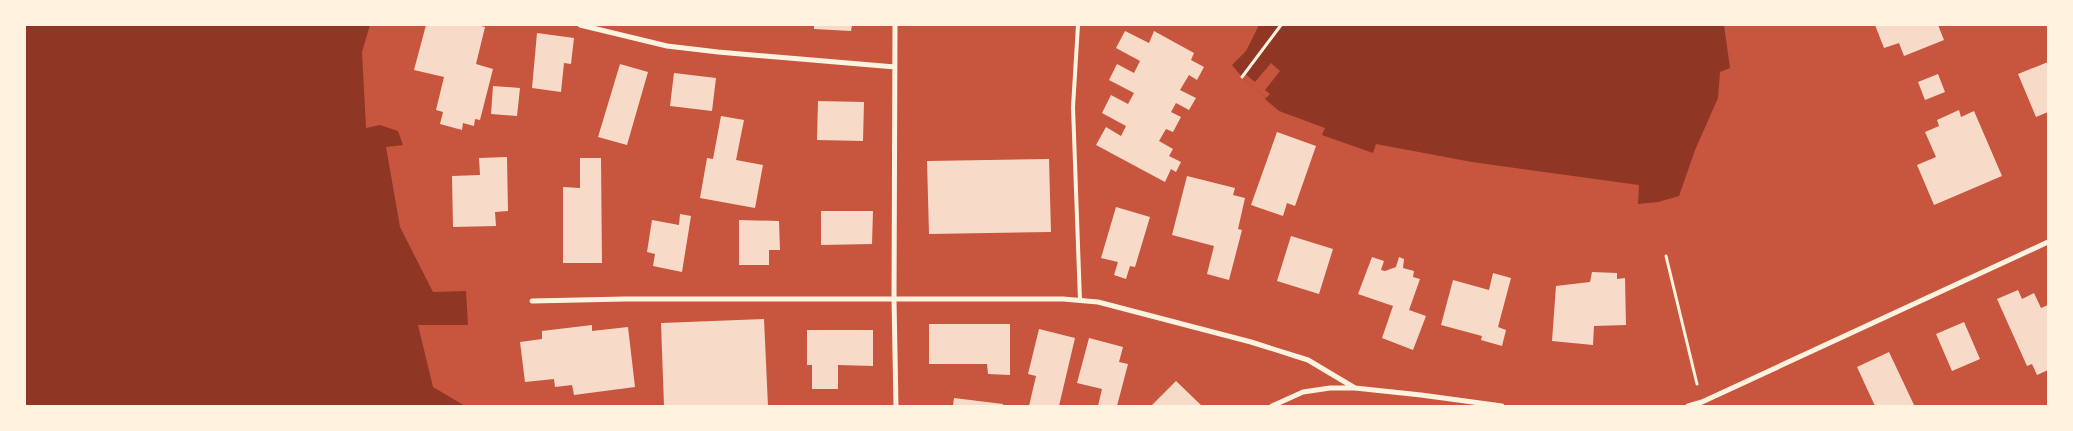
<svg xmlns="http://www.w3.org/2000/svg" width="2073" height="431" viewBox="0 0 2073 431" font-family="Commissioner,sans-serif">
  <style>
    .water { fill: #8f3625 }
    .pier { fill: #c8553d }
    .building { fill: #f7dbc8 }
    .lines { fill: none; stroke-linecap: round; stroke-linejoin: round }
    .path { stroke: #fff3e0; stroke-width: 3 }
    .service { stroke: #fff3e0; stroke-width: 4 }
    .minor { stroke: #fff3e0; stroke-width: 5 }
  </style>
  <rect width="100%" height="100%" fill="#c8553d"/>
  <path class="water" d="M25 25H370L362 52 366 128 380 125 398 131 403 145 386 147 400 227 433 292 466 291 468 325H418L433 387 465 406H25Z
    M1247 25H1724L1730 68 1720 72 1718 98 1695 150 1679 196 1658 202 1638 204 1639 185 1472 162 1376 144 1373 153 1322 135 1325 128 1279 111 1265 99 1266 98 1242 77 1232 65Z"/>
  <path class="pier" d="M1245 25H1259L1246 51 1232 65 1229 64Z
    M1271 63 1280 71 1265 90 1270 94 1266 98 1242 77 1245 74 1255 82Z"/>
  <path class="building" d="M426 25H477L485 27 476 64 493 69 480 120 475 119 474 126 463 123 462 130 440 124 443 112 436 110 444 77 414 70Z
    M814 25H852L851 31 814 29Z
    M1875 25H1938L1944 40 1904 56 1899 43 1884 48Z
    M1125 31 1149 43 1154 31 1194 53 1191 60 1204 67 1197 80 1189 75 1180 90 1196 98 1189 110 1176 103 1171 112 1181 117 1173 132 1166 129 1159 141 1173 149 1169 156 1181 162 1176 172 1171 169 1165 182 1096 145 1106 127 1121 136 1126 126 1102 113 1111 95 1128 104 1134 93 1109 80 1117 64 1134 73 1140 61 1116 48Z
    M537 33 574 38 571 64 564 63 561 92 532 88Z
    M2048 62V112L2036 117 2018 74Z
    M620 64 648 72 627 145 598 137Z
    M674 73 716 78 712 111 670 106Z
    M1938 74 1945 92 1925 100 1918 82Z
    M493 86 520 88 517 116 491 114Z
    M818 101 864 102 863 141 817 140Z
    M1959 110 1961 117 1974 111 2002 176 1934 205 1917 165 1936 157 1925 132 1939 126 1937 120Z
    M721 116 744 120 736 160 763 165 755 208 700 198 707 158 713 159Z
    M1277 132 1316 146 1295 206 1287 203 1283 216 1251 205Z
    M507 157 508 211 495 212 496 226 453 227 452 176 480 175 479 158Z
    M580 158H601L602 263H563V187L580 188Z
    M1049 159 1051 232 929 234 927 161Z
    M1187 176 1235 188 1233 195 1245 198 1238 229 1242 230 1229 280 1207 274 1214 246 1172 235Z
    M1116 207 1150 217 1135 267 1130 266 1126 279 1114 275 1118 262 1101 258Z
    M821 211H873L872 244 821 245Z
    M680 214 691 216 682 272 653 266 655 254 647 252 652 220 679 225Z
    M739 220 779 221 780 250H769V265H739Z
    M1291 236 1333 249 1319 294 1277 281Z
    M1372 257 1384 261 1381 270 1385 271 1396 267 1399 257 1404 259 1403 268 1414 271 1413 277 1420 279 1409 310 1426 316 1413 350 1382 338 1393 306 1358 294Z
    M1592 272 1617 273V279L1625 278 1626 325 1594 326 1593 345 1552 341 1556 286 1590 282Z
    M1493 273 1511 278 1498 327 1506 330 1502 346 1481 340 1482 336 1441 325 1453 280 1489 290Z
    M2018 290 2022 299 2034 293 2041 308 2048 305V370L2037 375 2032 364 2027 366 1997 299Z
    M764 319 768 406H664L661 323Z
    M1964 322 1980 359 1952 371 1936 334Z
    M929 324H1010V375L988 374 987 364H929Z
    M592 325V331L628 327 635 387 574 395 572 385 555 387 554 379 525 382 520 342 542 339V331Z
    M1039 329 1075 338 1059 406H1029L1036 376 1028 374Z
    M807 330H873V366L838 365V389H812V365H807Z
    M1089 338 1123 347 1119 362 1128 364 1117 406H1098L1102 389 1077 383Z
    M1889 352 1914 405 1913 406H1875L1857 367Z
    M1176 381 1202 406H1151Z
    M954 398 1003 404V406H953Z"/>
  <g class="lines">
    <path class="path" d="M1242 77 1281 25
      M1666 256 1697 384"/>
    <path class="service" d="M1078 25 1073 107 1080 301"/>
    <path class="minor" d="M580 25 667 46 718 52 895 67
      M895 25 894 300 896 406
      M532 301 625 299H1063L1098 302 1251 342 1308 360 1355 388
      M1272 406 1303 392 1330 388H1355L1421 395 1502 406
      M1688 406 1702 402 2048 242"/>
  </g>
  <rect width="2073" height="431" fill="none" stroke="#fff3e0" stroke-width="52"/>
</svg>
